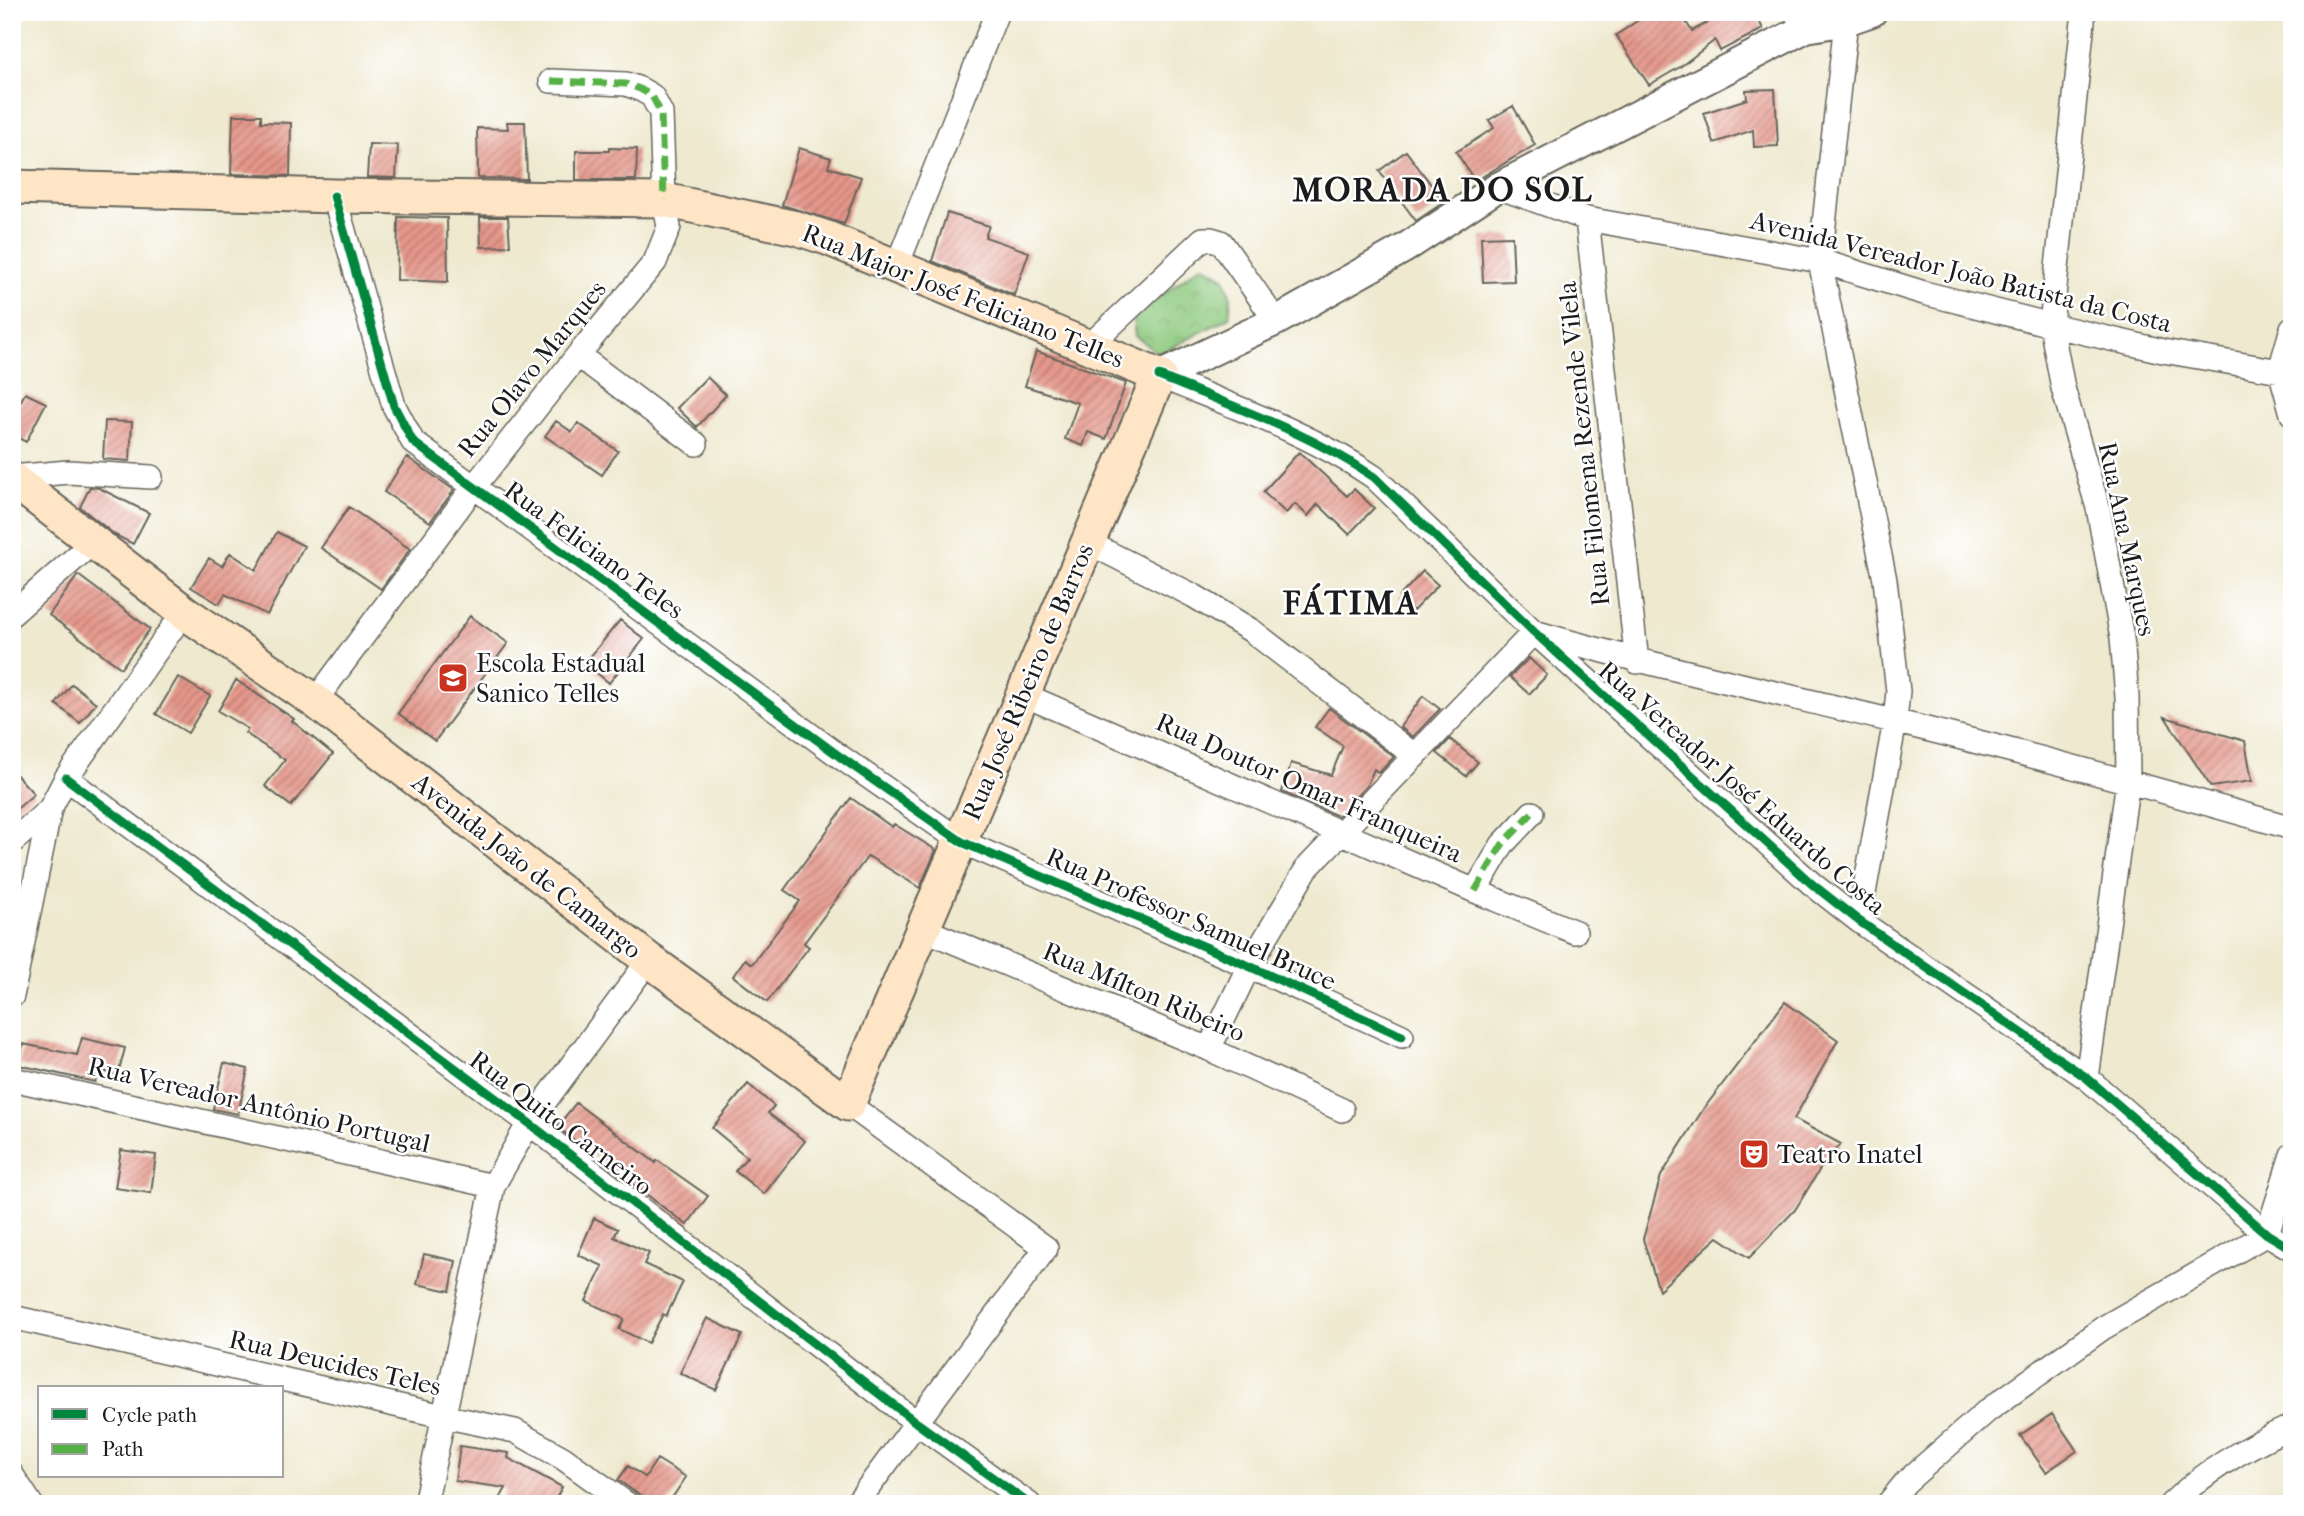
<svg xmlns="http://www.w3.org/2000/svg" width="2304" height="1516" viewBox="0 0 2304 1516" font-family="'IM FELL French Canon',serif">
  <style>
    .park { fill: url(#park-crowns); stroke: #54724d; stroke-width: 2 }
    .building { fill: url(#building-hatch) }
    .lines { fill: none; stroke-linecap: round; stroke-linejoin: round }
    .minor-casing { stroke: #66645b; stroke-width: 26 }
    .tertiary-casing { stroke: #66645b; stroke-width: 32 }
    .secondary-casing { stroke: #66645b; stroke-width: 37 }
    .minor { stroke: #fff; stroke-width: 23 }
    .tertiary { stroke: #fff; stroke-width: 28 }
    .secondary { stroke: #fee5c5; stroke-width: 33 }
    .quiet { stroke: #55b145; stroke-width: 7; stroke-dasharray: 14 7; stroke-linecap: butt }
    .cycleway-casing { stroke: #fff; stroke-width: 13 }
    .cycleway { stroke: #00873e; stroke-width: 9 }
    .labels { text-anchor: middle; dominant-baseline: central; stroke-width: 5; stroke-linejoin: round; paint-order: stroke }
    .street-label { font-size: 26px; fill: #1c1c1c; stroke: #fff }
    .poi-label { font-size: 26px; fill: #1c1c1c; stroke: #fff; text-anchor: start }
    .district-label { font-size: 33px; font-weight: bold; letter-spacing: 2px; fill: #1c1c1c; stroke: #fff }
  </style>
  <defs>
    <pattern id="park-crowns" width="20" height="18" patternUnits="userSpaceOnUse" patternTransform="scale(1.75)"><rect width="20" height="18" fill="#8dc97e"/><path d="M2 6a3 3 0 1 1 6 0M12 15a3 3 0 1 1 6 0" fill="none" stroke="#79ac6c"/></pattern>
    <pattern id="building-hatch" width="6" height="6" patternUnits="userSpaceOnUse" patternTransform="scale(1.75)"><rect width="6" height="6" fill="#e5978a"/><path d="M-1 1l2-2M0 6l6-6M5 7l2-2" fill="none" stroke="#b97a70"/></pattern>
  </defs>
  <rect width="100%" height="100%" fill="#fff"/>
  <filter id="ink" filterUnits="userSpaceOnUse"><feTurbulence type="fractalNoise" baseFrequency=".0143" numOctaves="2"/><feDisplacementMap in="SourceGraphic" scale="14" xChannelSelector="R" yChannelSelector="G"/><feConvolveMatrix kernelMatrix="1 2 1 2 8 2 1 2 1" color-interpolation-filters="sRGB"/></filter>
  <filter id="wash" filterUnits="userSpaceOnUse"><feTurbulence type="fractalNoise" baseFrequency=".00686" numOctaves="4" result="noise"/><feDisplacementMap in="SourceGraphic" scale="28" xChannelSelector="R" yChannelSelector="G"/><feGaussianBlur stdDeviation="1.57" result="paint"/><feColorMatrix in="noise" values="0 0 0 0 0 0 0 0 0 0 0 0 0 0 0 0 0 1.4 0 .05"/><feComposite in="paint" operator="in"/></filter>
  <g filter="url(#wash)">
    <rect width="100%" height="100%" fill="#eee9cf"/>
    <path class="park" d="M1202 265 1224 277 1231 298 1229 317 1160 354 1135 336 1133 317Z"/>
    <g id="blocks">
      <path class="building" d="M1651 12H1679L1692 31 1728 12H1755L1763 29 1720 51 1715 40 1680 67 1649 85 1616 35Z
        M1775 89 1778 146 1754 147 1753 130 1714 143 1704 113 1747 99 1746 90Z
        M1513 106 1535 145 1475 181 1456 152 1494 128 1489 120Z
        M233 115H261V122L291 123 290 176 231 174Z
        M507 122H525L527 179 478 178 477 128 508 129Z
        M369 144 398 145 396 178 367 177Z
        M609 148 637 149 636 180H576V151H609Z
        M799 148 831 158 828 167 861 177 844 224 782 205Z
        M1406 151 1444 202 1416 221 1379 171Z
        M947 213 989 226 985 237 1029 252 1014 295 932 261Z
        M398 217 447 218 448 282 397 280Z
        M480 217H508L510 246 481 247Z
        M1512 236 1514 281 1483 282 1481 237Z
        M1036 351 1126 383 1106 439 1088 432 1083 446 1065 439 1078 403 1025 386Z
        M707 377 726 395 697 427 677 408Z
        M25 393 46 403 26 442 12 435V418Z
        M105 421 132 422 130 461 103 459Z
        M556 421 572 432 578 423 618 451 602 475 545 436Z
        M1299 452 1347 496 1354 489 1374 508 1349 534 1318 504 1308 516 1295 504 1286 513 1263 492Z
        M407 457 454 490 430 522 384 492Z
        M90 487 99 488 149 513 133 544 115 535 80 507Z
        M349 507 410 549 381 589 321 548Z
        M277 532 304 546 267 615 225 594 219 604 191 587 209 558 222 566 230 553 256 570Z
        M1423 571 1438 585 1413 611 1399 597Z
        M78 575 150 629 121 668 49 615Z
        M470 616 508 643 435 741 398 713Z
        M620 620 644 639 609 683 585 663Z
        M1529 658 1547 675 1529 694 1510 677Z
        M178 677 210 696 188 733 156 714Z
        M236 680 294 719 292 721 333 754 291 806 265 786 285 760 245 733 248 729 218 711Z
        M72 684 96 703 80 723 56 704Z
        M1423 696 1440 709 1413 737 1400 727Z
        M1329 708 1394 757 1379 773 1374 769 1367 785 1338 816 1282 792 1291 763 1331 775 1343 746 1315 727Z
        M2165 717 2245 741 2252 781 2211 787Z
        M1450 739 1478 762 1466 776 1437 753Z
        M12 770 34 794 12 813Z
        M851 798 892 827 894 824 936 850 920 888 868 856 804 943 809 947 767 1002 733 976 745 959 752 964 800 901 784 890Z
        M1785 1002 1838 1040 1794 1119 1841 1144 1823 1164 1795 1210 1749 1258 1718 1237 1659 1290 1643 1239 1661 1176 1702 1111Z
        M82 1038 125 1048 118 1075 98 1070 95 1082 19 1065 23 1044 77 1055Z
        M224 1063 248 1069 238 1114 213 1109Z
        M748 1084 774 1106 768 1113 805 1141 764 1194 735 1171 747 1157 712 1128Z
        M576 1103 656 1163 657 1160 708 1196 687 1225 557 1127Z
        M121 1150 156 1155 151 1193 115 1188Z
        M594 1218 618 1229 614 1237 649 1253 644 1264 683 1282 666 1316 663 1314 648 1343 619 1329 624 1319 586 1301 603 1266 578 1255Z
        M424 1254 456 1261 450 1291 417 1284Z
        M707 1318 742 1335 716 1390 680 1373Z
        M2052 1414 2077 1451 2046 1472 2020 1435Z
        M460 1446 509 1453 508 1458 562 1487 553 1504H497L506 1488 455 1481Z
        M657 1459 686 1477 668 1504H652L618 1480 628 1466 645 1477Z"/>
    </g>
  </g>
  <g filter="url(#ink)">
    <use href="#blocks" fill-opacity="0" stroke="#66645b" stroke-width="2"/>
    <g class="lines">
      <g class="minor-casing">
        <path id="minor" d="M1795 12 1806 28
          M2084 12 2051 325 2063 388 2098 508 2122 638 2127 697 2128 780 2087 1078
          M1846 21 1820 261 1885 580 1898 691 1895 721 1859 921
          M1498 187 1587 219 1820 261 1924 293 2051 325 2163 351 2292 373
          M334 196 394 406 413 442 839 756 962 842 1249 966 1402 1036
          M1587 219 1637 662
          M896 268 997 12
          M2292 328 2280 370 2292 414
          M1088 347 1203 239H1211L1221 242 1276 321
          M578 355 696 444
          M1159 376C1232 406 1308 432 1374 477L1534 632 1812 884 1859 921 2087 1078 2267 1234 2292 1249
          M12 477 68 472 151 477
          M1087 542 1194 596 1252 631 1415 756
          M12 614 92 543
          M1022 694 1475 891 1575 932
          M315 701 473 488 578 355 655 262 669 227 664 200 661 113 652 96 640 89 626 84 551 81
          M66 778 529 1123 917 1423 1029 1504
          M12 842 50 809
          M1475 891 1502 845 1532 813
          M923 929 1209 1049 1342 1110
          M12 996 50 809 66 778 184 612
          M1209 1049 1249 966 1307 868 1534 632C1653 666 1773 692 1893 721 2027 753 2160 790 2292 828
          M12 1079 493 1186
          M848 1104 1046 1248 856 1504
          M12 1317 443 1416 515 1431 563 1458 627 1504
          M12 1475 31 1504
          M425 1504 493 1186 529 1123 649 960
          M1888 1504 1906 1482 1987 1411 2103 1328 2267 1234 2292 1155
          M2171 1504C2206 1470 2248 1446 2292 1426"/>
      </g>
      <g class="tertiary-casing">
        <path id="tertiary" d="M1159 376 1276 321 1405 248 1498 187 1806 28 1846 21 1872 12"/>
      </g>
      <g class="secondary-casing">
        <path id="secondary" d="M12 187 334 196 664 200 796 228 827 238 1159 376 848 1104 649 960 315 701 184 612 12 479"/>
      </g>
      <use href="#minor" class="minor"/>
      <use href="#tertiary" class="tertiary"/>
      <use href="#secondary" class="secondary"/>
      <path class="quiet" d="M551 81 626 84 640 89 652 96 661 113 664 200
        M1475 891 1502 845 1532 813"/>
      <g class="cycleway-casing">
        <path id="cycleway" d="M334 196 394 406 413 442 839 756 962 842 1249 966 1402 1036
          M1159 376C1232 406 1308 432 1374 477L1534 632 1812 884 1859 921 2087 1078 2267 1234 2292 1249
          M66 778 529 1123 917 1423 1029 1504"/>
      </g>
      <use href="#cycleway" class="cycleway"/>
    </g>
  </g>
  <defs>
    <g id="school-square" transform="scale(1.575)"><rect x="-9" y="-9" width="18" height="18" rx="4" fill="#c8321e" stroke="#fff"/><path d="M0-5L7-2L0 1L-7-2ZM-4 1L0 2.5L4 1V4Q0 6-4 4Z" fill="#fff"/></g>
    <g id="theatre-square" transform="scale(1.575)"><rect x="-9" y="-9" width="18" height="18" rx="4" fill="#c8321e" stroke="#fff"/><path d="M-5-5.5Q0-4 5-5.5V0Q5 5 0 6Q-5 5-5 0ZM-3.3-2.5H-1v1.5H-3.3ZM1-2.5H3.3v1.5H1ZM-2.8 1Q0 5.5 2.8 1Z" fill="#fff"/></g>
  </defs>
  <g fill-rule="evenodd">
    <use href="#school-square" x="453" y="678"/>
    <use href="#theatre-square" x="1754" y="1154"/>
  </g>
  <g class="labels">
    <g class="street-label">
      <text transform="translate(1961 272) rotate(14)">Avenida Vereador João Batista da Costa</text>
      <text transform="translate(963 296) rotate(22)">Rua Major José Feliciano Telles</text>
      <text transform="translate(532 369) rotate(-51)">Rua Olavo Marques</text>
      <text transform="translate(1584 444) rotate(-96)">Rua Filomena Rezende Vilela</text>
      <text transform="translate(2127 539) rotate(78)">Rua Ana Marques</text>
      <text transform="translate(594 550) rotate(36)">Rua Feliciano Teles</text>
      <text transform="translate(1028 682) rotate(-67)">Rua José Ribeiro de Barros</text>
      <text transform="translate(1309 788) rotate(24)">Rua Doutor Omar Franqueira</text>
      <text transform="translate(1742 788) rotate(41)">Rua Vereador José Eduardo Costa</text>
      <text transform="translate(527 866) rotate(38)">Avenida João de Camargo</text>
      <text transform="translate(1191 919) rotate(24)">Rua Professor Samuel Bruce</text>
      <text transform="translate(1144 992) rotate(23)">Rua Mílton Ribeiro</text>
      <text transform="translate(259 1105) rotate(13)">Rua Vereador Antônio Portugal</text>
      <text transform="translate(561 1123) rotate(37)">Rua Quito Carneiro</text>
      <text transform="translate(335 1363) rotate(13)">Rua Deucides Teles</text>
    </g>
    <g class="poi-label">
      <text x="476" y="663">Escola Estadual<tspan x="476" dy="30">Sanico Telles</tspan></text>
      <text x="1777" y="1154">Teatro Inatel</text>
    </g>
    <g class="district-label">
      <text x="1443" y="190">MORADA DO SOL</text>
      <text x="1351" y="603">FÁTIMA</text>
    </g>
  </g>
  <rect width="2304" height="1516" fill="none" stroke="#fff" stroke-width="42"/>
  <rect x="38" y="1386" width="245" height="91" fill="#ffffff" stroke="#a4a4a4" stroke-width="2"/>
  <rect x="52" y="1409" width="35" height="10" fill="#00873e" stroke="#a4a4a4" stroke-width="2"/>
  <text x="102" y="1422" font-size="21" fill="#1c1c1c">Cycle path</text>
  <rect x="52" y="1444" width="35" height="10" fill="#55b145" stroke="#a4a4a4" stroke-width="2"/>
  <text x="102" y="1456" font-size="21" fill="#1c1c1c">Path</text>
</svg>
